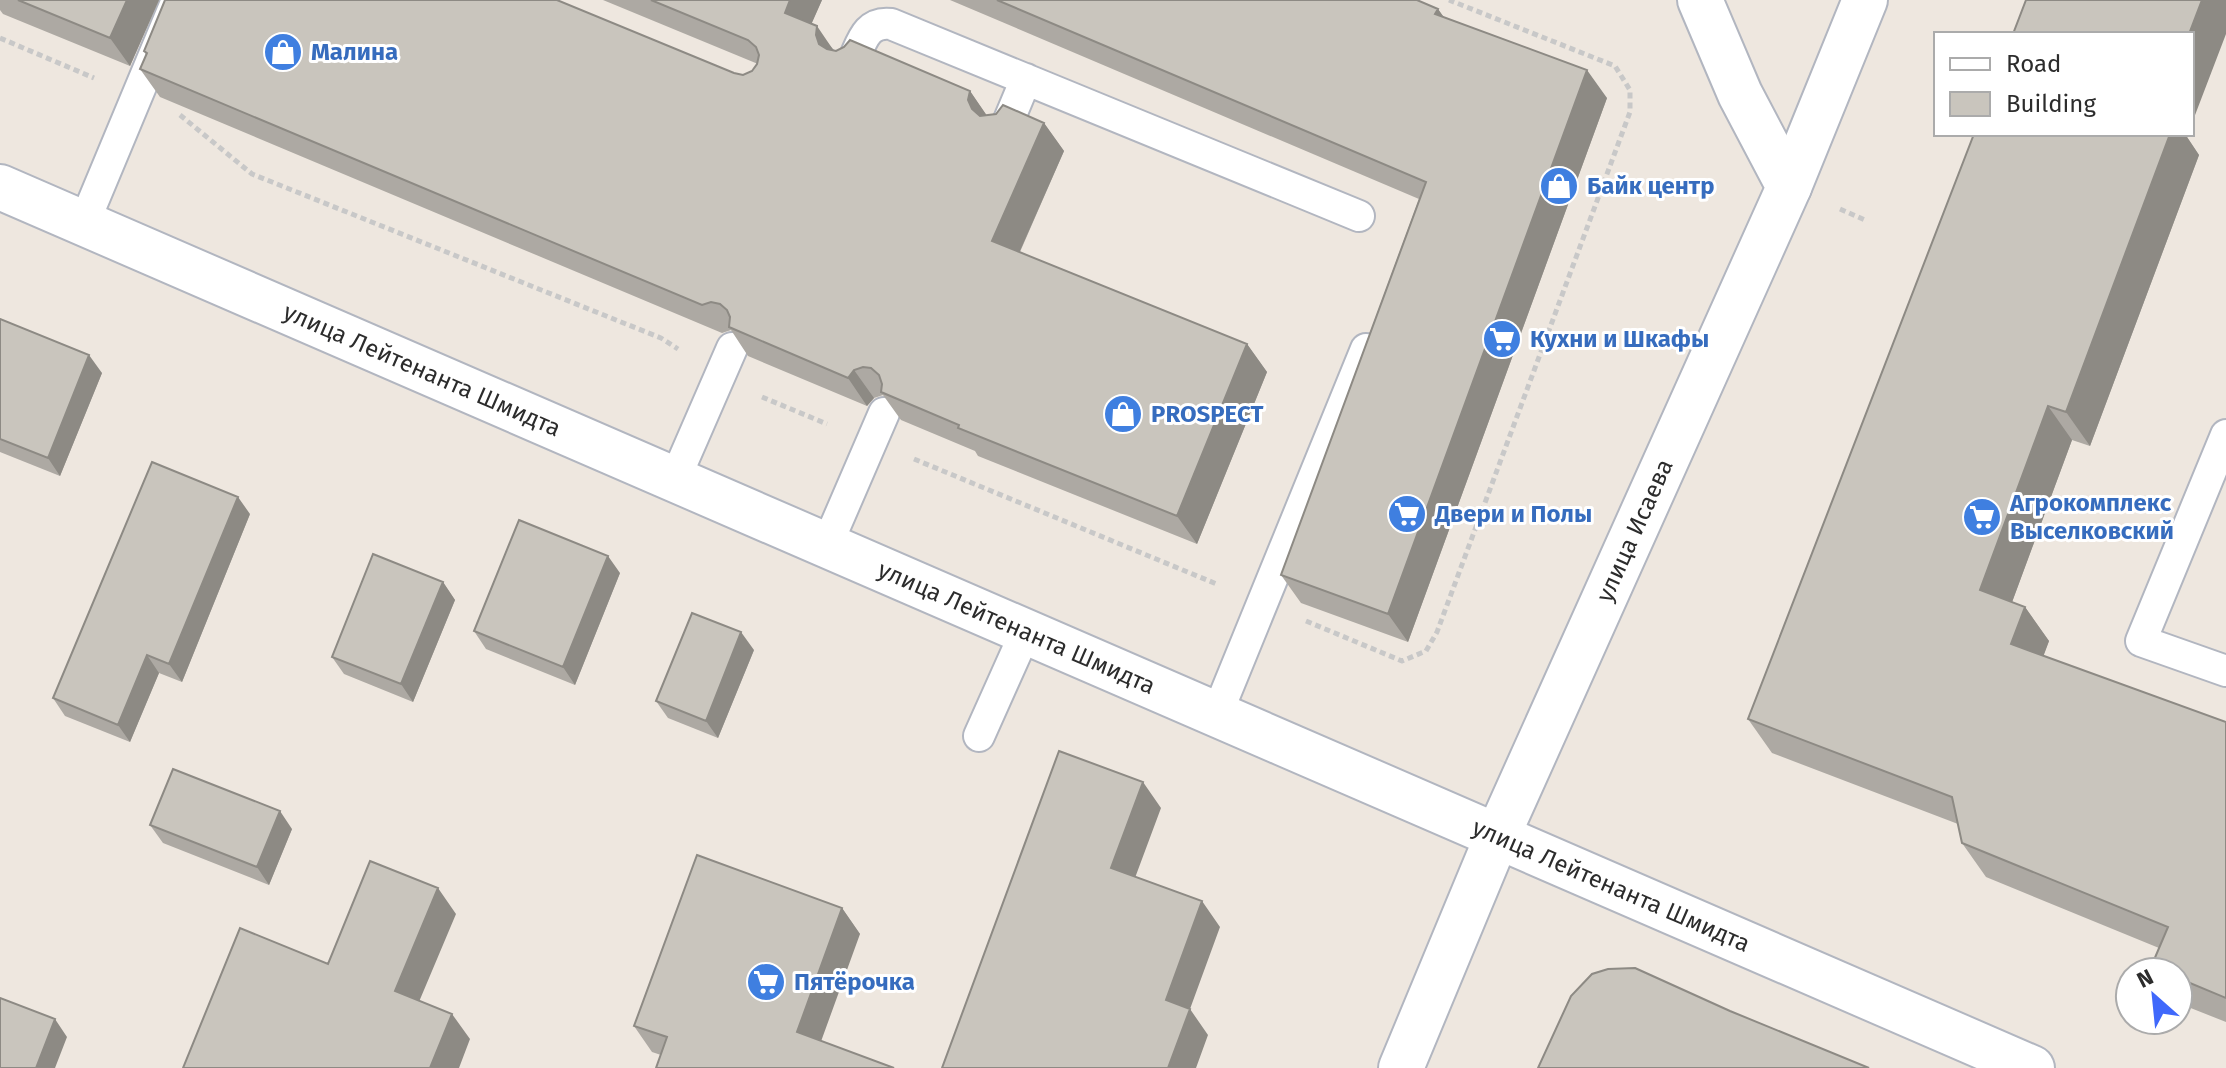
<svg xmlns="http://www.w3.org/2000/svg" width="2226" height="1068" viewBox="0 0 2226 1068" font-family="'Fira Sans',sans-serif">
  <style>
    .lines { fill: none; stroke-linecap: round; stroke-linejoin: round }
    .service-casing { stroke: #b2b6c0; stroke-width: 34 }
    .minor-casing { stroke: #b2b6c0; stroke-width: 48 }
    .tertiary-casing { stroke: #b2b6c0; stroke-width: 48 }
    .path { stroke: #c8c8c8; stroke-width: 5; stroke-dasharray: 6 4; stroke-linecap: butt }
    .service { stroke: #fff; stroke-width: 30 }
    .minor { stroke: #fff; stroke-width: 44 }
    .tertiary { stroke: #fff; stroke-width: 44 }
    .wall { fill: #ada9a3 }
    .shaded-wall { fill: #8d8a84 }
    .building { fill: #c9c5bd; stroke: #8d8a84; stroke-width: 2 }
    .labels { text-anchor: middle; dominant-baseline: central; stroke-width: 6; stroke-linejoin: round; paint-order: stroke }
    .shop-label { font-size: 24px; font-weight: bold; fill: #366cbe; stroke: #fff; text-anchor: start }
    .street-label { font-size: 24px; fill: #2c2c2c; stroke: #fff }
  </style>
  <rect width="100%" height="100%" fill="#eee7df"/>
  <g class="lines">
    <g class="service-casing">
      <path id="service" d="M853 61C862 42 866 21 891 24L1359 216
        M1006 127 1026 79
        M84 223 177 0
        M2226 435 2141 641 2226 671
        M675 479 732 348
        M827 545 884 413
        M1217 714 1366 349
        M979 736 1026 631"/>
    </g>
    <g class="minor-casing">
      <path id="minor" d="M1789 187 1865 0
        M1401 1068 1497 837"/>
    </g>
    <g class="tertiary-casing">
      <g id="tertiary">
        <path id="s1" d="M0 187 2032 1068"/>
        <path id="s2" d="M1497 837 1789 187 1740 94 1700 0"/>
      </g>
    </g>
    <path class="path" d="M0 38 94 78
      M180 115 252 174 661 338 678 349
      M1840 209 1865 220
      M762 397 827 424
      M914 459 1219 585
      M1306 621 1402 661 1426 651 1437 632 1630 112V90L1615 66 1449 0"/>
    <use href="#service" class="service"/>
    <use href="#minor" class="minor"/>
    <use href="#tertiary" class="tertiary"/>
  </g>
  <path class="wall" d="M0 0H159L130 66 3 14 0 10Z
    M603 0H822L811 24 834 50 970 91 986 115 1044 123 1064 151 1020 252 1247 344 1267 372 1197 544 978 456 975 451 901 420 883 395 874 398 867 406 748 356 731 330 722 333 160 97 140 69 146 55 144 51 743 75 752 71 758 64Z
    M950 0H1417L1438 9 1444 18 1607 98 1408 642 1301 603 1281 575 1419 199Z
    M2187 137 2199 155 2090 446 2072 440 2012 602 2025 607 2049 641 2043 656 2226 722V1022L2178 1003V972H2155L2151 967 2159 948 1986 877 1962 843 1958 824 1772 753 1748 719Z
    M0 319 102 373 60 476 0 452Z
    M250 514 182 682 159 673 130 742 65 716 53 698Z
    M620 573 575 685 486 649 474 631Z
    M443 582 455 600 413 702 344 674 332 657Z
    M754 650 718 738 668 718 656 701Z
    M150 825 292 829 269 885 163 843Z
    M842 908 860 934 661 1055 652 1052 634 1026Z"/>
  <path class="shaded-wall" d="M127 0H159L130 66 110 38Z
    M790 0H822L804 41 785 13Z
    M2202 0H2226V34L2192 123V34H2189Z
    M1438 9 1458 37 1435 14Z
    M817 26 836 54 835 64 819 44 816 35Z
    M1587 70 1607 98 1408 642 1388 614Z
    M970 91 990 120 988 129 972 109 968 100Z
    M1044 123 1064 151 1012 269 992 241Z
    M2170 134H2188L2187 137 2199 155 2090 446 2066 412Z
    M1247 344 1267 372 1197 544 1177 516Z
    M89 355 102 373 60 476 48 458Z
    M854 370 874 398 867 406 848 378Z
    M2048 406 2072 440 2004 624 1980 590Z
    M238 497 250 514 182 682 169 664Z
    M608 556 620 573 575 685 563 667Z
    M443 582 455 600 413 702 401 684Z
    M2025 607 2049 641 2035 679 2011 644Z
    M741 632 754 650 718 738 706 721Z
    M147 655 159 673 130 742 118 725Z
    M1143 782 1161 808 1129 894 1111 868Z
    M280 811 292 829 269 885 257 867Z
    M438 888 456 914 413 1016 395 991Z
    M1202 901 1220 927 1190 1009 1208 1035 1196 1068H1168L1166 1000Z
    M842 908 860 934 815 1058 797 1032Z
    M452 1014 470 1039 459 1068H430Z
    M55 1019 67 1037 55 1068H36Z"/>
  <path class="building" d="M18 0H127L110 38Z
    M165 0H557L734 73 743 75 752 71 757 64 759 55 756 47 748 40 651 0H790L785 13 817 26 816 35 819 44 827 49 836 51 844 47 850 40 970 91 968 100 972 109 980 116 996 114 1003 105 1044 123 992 241 1247 344 1177 516 958 428 959 425 881 392 882 384 879 375 871 368 863 367 854 370 848 378 729 327 730 317 727 310 720 304 711 302 702 305 140 69 147 53 144 51Z
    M997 0H1417L1438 9 1435 14 1587 70 1388 614 1281 575 1426 182Z
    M2026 0H2202L2189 34H2013Z
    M1974 134H2170L2066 412 2048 406 1980 590 2025 607 2011 644 2226 722V998L2178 978V972H2163L2151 967 2168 927 1962 843 1952 797 1748 719Z
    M0 319 89 355 48 458 0 439Z
    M152 462 238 497 169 664 147 655 118 725 53 698Z
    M519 520 608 556 563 667 474 631Z
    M373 554 443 582 401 684 332 657Z
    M692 613 741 632 706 721 656 701Z
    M1059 751 1143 782 1111 868 1202 901 1166 1000 1190 1009 1168 1068H942Z
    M173 769 280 811 257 867 150 825Z
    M697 855 842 908 797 1032 894 1068H656L667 1037 634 1026Z
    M370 861 438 888 395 991 452 1014 430 1068H183L240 928 328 964Z
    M1635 968 1730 1011 1869 1068H1538L1571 996 1592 974 1608 969Z
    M0 998 55 1019 36 1068H0Z"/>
  <defs>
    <g id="shop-disc" transform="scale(2)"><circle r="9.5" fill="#3f7fe0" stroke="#fff"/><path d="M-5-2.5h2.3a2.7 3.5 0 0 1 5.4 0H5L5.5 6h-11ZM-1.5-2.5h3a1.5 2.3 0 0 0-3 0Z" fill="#fff"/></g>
    <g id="supermarket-disc" transform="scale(2)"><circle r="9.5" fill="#3f7fe0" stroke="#fff"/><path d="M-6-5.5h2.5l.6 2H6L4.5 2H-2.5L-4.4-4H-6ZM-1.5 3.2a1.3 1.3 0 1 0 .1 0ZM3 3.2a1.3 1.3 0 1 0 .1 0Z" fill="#fff"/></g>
  </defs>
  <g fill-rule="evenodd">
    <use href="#shop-disc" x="283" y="52"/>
    <use href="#shop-disc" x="1559" y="186"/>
    <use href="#supermarket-disc" x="1502" y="339"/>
    <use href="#shop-disc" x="1123" y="414"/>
    <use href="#supermarket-disc" x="1407" y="514"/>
    <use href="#supermarket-disc" x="1982" y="517"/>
    <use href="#supermarket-disc" x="766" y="982"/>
  </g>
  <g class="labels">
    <g class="shop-label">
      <text x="311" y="52">Малина</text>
      <text x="1587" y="186">Байк центр</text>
      <text x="1530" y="339">Кухни и Шкафы</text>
      <text x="1151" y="414">PROSPECT</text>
      <text x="2010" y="503">Агрокомплекс<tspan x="2010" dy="28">Выселковский</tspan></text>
      <text x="1435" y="514">Двери и Полы</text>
      <text x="794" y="982">Пятёрочка</text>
    </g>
    <g class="street-label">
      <text stroke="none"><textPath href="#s1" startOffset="460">улица Лейтенанта Шмидта</textPath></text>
      <text stroke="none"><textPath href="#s2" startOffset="336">улица Исаева</textPath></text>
      <text stroke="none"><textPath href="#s1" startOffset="1108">улица Лейтенанта Шмидта</textPath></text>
      <text stroke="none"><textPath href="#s1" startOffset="1756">улица Лейтенанта Шмидта</textPath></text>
    </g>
  </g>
  <rect x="1934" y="32" width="260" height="104" fill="#ffffff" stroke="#ababab" stroke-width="2"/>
  <rect x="1950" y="58" width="40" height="12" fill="#ffffff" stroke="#ababab" stroke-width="2"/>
  <text x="2006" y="72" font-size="24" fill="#2c2c2c">Road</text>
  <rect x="1950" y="92" width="40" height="24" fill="#c9c5bd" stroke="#ababab" stroke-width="2"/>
  <text x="2006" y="112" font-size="24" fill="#2c2c2c">Building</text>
  <g transform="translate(2154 996) rotate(333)"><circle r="38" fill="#ffffff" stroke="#ababab" stroke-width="2"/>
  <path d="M0-6L14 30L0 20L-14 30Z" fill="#3f68fb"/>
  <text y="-12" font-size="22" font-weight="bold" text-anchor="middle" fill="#2c2c2c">N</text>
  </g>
</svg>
